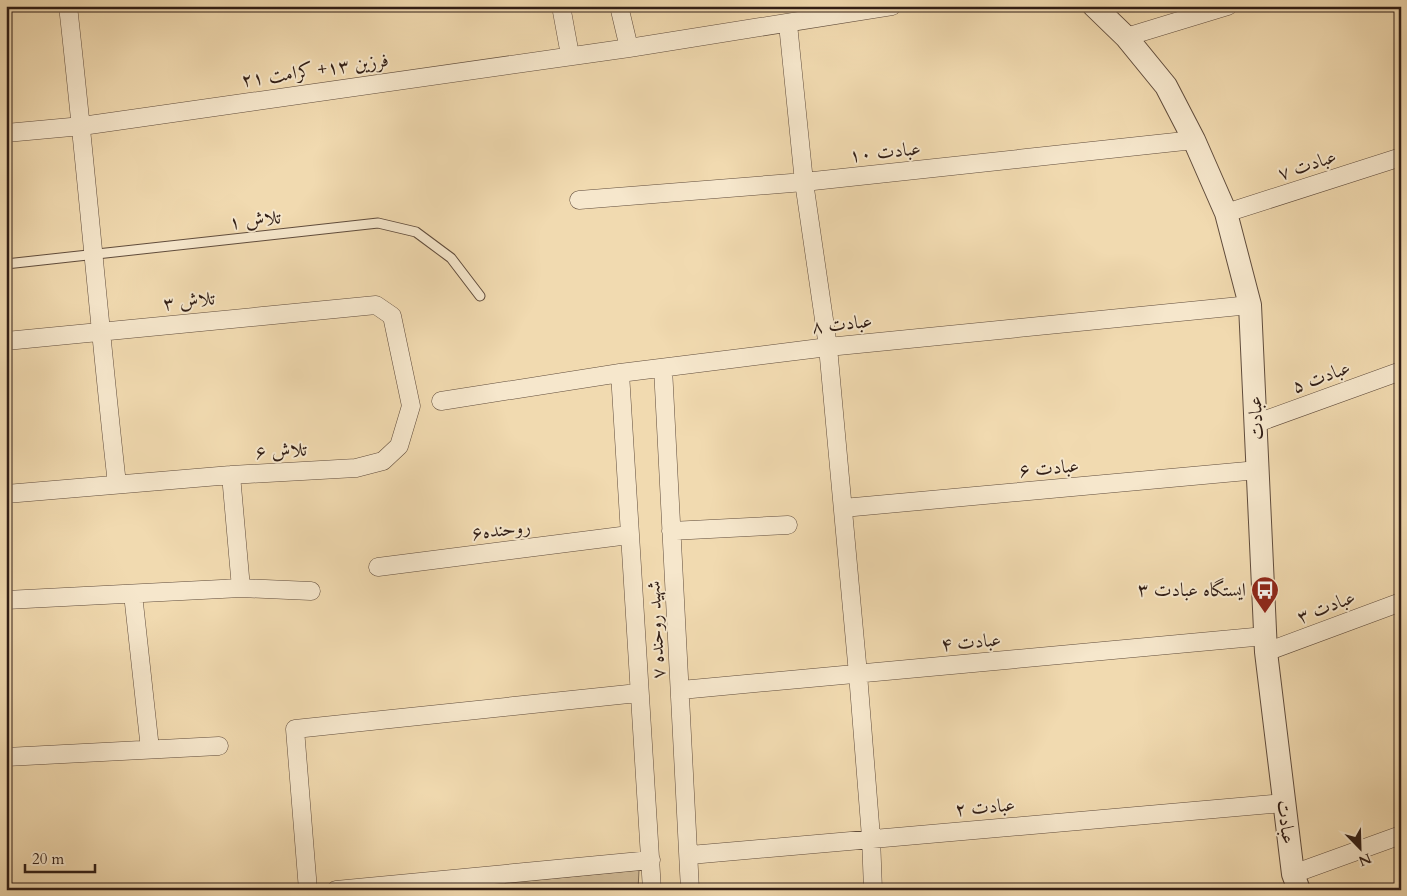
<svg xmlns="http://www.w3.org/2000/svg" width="1407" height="896" viewBox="0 0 1407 896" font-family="Cardo,Amiri,serif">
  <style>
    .green { fill: #d0ba96; stroke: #806c56 }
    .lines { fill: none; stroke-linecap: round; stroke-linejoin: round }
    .service-casing { stroke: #604c3c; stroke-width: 11 }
    .minor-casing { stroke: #604c3c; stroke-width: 19 }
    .tertiary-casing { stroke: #604c3c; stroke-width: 24 }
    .service { stroke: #f6e7cc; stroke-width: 9 }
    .minor { stroke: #f6e7cc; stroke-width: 18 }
    .tertiary { stroke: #f6e7cc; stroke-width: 22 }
    .labels { text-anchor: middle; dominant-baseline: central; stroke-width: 4; stroke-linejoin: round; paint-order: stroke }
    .street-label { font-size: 19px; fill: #301d15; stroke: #f6e7cc }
    .poi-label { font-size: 19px; fill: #301d15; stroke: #f6e7cc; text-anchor: end }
  </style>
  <rect width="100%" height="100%" fill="#f1dab0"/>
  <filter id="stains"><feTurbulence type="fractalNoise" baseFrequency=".004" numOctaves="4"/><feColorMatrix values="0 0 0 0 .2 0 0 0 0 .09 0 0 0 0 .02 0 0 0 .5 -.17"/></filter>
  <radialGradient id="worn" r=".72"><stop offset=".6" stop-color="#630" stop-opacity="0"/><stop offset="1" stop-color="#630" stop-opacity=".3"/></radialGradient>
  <path class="green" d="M639 870 638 890H506L505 883Z"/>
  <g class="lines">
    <g class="service-casing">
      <path id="service" d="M6 264 378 223 416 232 451 258 480 296"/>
    </g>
    <g class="minor-casing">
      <path id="minor" d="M68 6C86 165 99 325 117 484
        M561 6 570 55
        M619 6 629 48
        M788 24 804 182 828 347 858 674 871 837 873 890
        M1126 37 1228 6
        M6 133 82 126 629 48 892 6
        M579 200 804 182 1194 140
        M1226 213 1401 157
        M6 341 376 305 392 316 411 406 399 446 383 461 356 468 231 475 6 494
        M663 368 690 890
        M620 373 652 890
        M441 401 620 373 828 347 1250 305
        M1257 423 1401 371
        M231 475 241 588
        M843 508 1258 470
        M671 531 788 525
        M378 567 629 535
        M133 594 150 749
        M6 600 241 588 311 591
        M1266 652 1401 602
        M681 690 1265 636
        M6 757 219 746
        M690 855 1284 803
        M1293 874 1401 835
        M308 890 295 729 638 693
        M336 890 651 860"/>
    </g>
    <g class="tertiary-casing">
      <path id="tertiary" d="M1094 6 1126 37 1166 86 1194 140 1226 213 1250 305 1266 652 1293 874 1299 890"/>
    </g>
    <use href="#service" class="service"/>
    <use href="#minor" class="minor"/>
    <use href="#tertiary" class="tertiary"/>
  </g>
  <defs>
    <g id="bus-pin" transform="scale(1.4375)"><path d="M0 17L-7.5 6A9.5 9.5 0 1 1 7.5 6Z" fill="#8f2418" stroke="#f6e7cc"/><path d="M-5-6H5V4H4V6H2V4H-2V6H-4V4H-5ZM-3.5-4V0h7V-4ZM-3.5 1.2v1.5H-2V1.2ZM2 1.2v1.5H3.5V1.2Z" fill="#fff"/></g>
  </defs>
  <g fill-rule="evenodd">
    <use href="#bus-pin" x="1265" y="590"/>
  </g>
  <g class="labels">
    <g class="street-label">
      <text transform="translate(315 70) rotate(-8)">فرزین ۱۳+ کرامت ۲۱</text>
      <text transform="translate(885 152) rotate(-6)">عبادت ۱۰</text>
      <text transform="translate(1307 165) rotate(-18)">عبادت ۷</text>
      <text transform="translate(255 220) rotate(-6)">تلاش ۱</text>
      <text transform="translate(189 301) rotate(-6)">تلاش ۳</text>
      <text transform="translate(842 324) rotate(-6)">عبادت ۸</text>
      <text transform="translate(1321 377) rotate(-20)">عبادت ۵</text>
      <text transform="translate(1256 418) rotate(-93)">عبادت</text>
      <text transform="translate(281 451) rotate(-3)">تلاش ۶</text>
      <text transform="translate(1049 468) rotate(-5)">عبادت ۶</text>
      <text transform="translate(501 530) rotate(-7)">روحنده۶</text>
      <text transform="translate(1326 607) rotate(-21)">عبادت ۳</text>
      <text transform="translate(656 630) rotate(-93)">شهید روحنده ۷</text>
      <text transform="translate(971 642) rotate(-5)">عبادت ۴</text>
      <text transform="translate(985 807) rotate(-5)">عبادت ۲</text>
      <text transform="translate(1286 822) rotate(83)">عبادت</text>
    </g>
    <g class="poi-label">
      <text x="1246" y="590">ایستگاه عبادت ۳</text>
    </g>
  </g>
  <rect width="1407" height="896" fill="none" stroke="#f1dab0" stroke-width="25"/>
  <rect x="8" y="8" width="1392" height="881" fill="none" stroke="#301d15" stroke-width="2.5"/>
  <rect x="12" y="12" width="1382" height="871" fill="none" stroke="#301d15"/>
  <g transform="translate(1360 848) rotate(157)" stroke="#f6e7cc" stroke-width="4" paint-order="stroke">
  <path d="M0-4L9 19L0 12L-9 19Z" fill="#301d15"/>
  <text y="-8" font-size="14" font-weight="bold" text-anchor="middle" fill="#301d15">N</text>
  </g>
  <path d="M25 864v8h70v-8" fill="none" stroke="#301d15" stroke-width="2.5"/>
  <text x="32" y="864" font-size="15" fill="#301d15" stroke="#f6e7cc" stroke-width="4" paint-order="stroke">20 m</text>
  <rect width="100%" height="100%" filter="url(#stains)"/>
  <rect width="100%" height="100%" fill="url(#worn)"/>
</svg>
